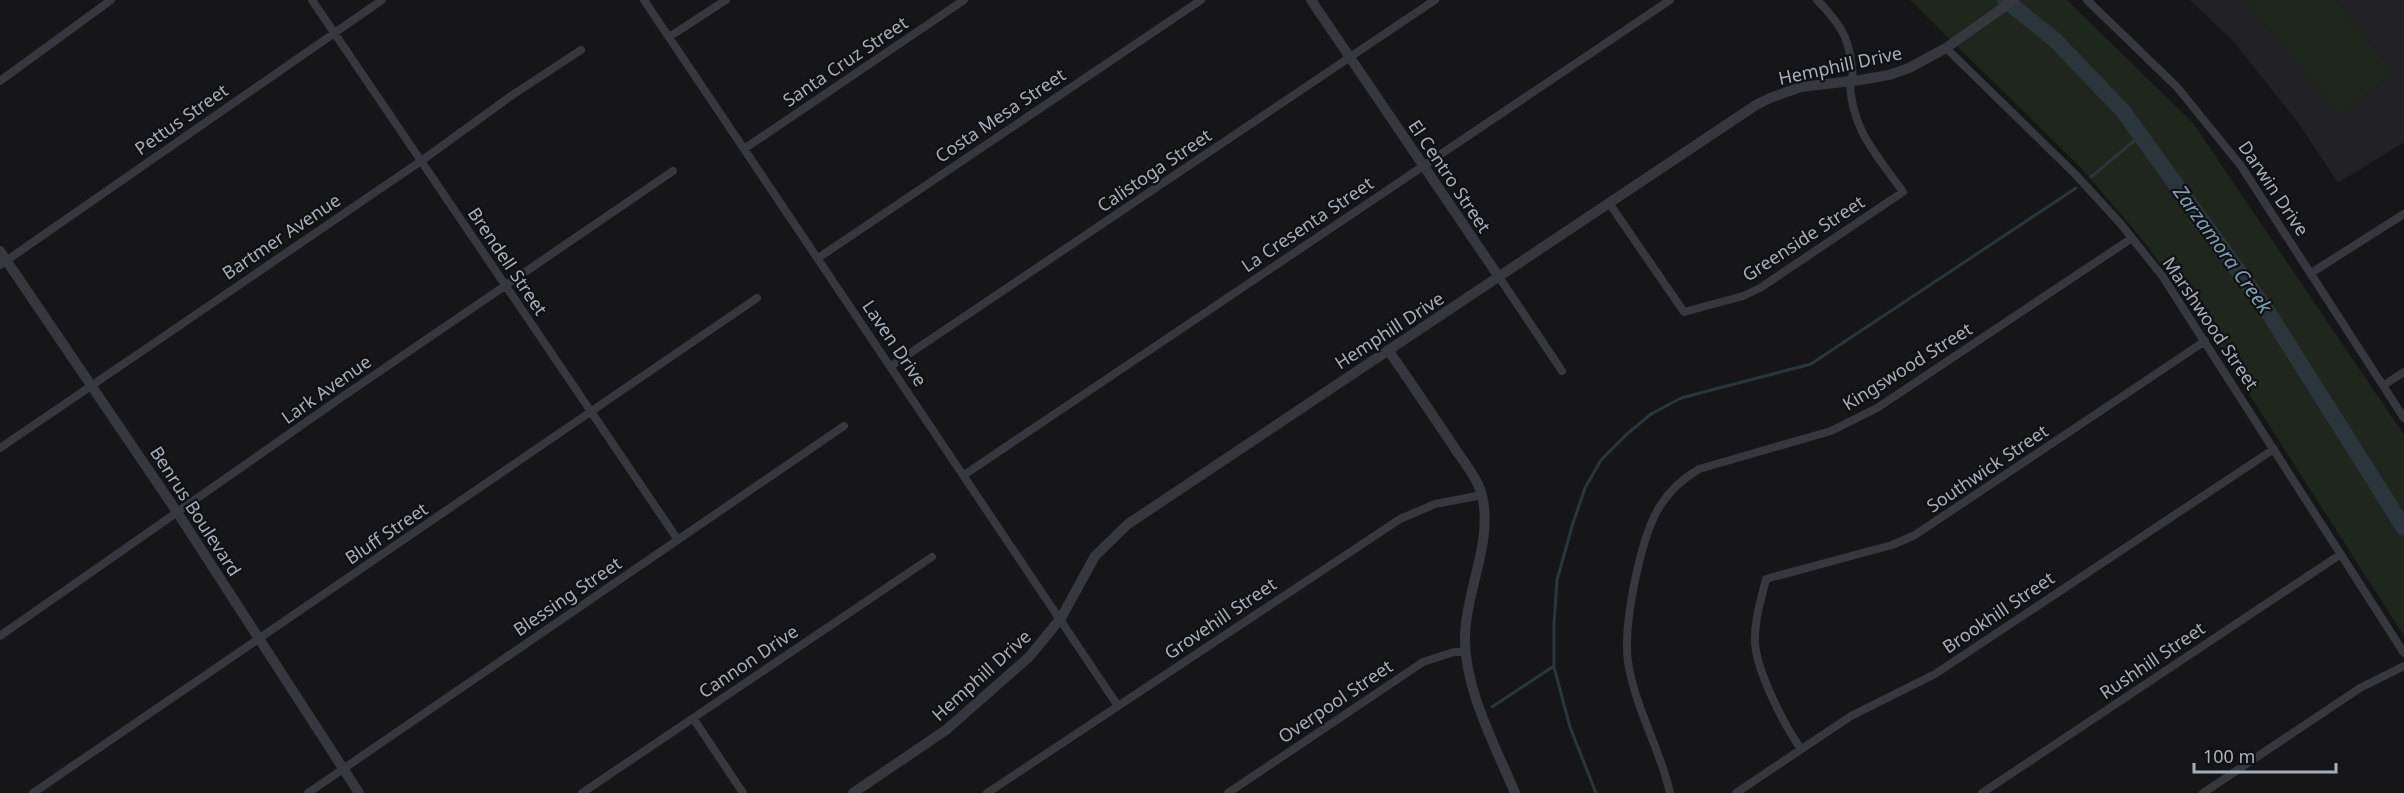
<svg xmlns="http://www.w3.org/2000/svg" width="2404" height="793" viewBox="0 0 2404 793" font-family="'Noto Sans',sans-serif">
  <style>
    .built { fill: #222225 }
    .green { fill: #1e261e }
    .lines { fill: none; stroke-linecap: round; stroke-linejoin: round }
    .stream { stroke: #2b363c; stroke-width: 3 }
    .river { stroke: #2b363c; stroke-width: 16 }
    .minor { stroke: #37383d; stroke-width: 8 }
    .tertiary { stroke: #37383d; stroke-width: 10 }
    .labels { text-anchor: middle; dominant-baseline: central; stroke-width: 4.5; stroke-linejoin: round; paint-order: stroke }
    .street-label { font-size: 18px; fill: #a7aeb8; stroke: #111113 }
    .water-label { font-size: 20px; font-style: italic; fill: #7d9eb5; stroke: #111113 }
  </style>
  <rect width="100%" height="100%" fill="#161618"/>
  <path class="built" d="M2190 0H2404V142L2338 183 2299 124 2234 42Z"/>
  <path class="green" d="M1910 0H2067L2193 123 2404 435V636L2210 333 2143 240 2082 169Z
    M2246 0H2335L2393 72 2340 115Z"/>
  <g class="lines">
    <path class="stream" d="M2091 177 2141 135
      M1554 667 1570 727 1596 793
      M1492 707 1554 666V624L1557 580 1573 523 1585 488 1601 460 1627 434 1651 414 1681 398 1811 364 2076 188"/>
    <path class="river" d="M2005 0 2054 39 2123 111 2270 315 2404 528"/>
    <path class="minor" d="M312 0 678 540
      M644 0 1118 706
      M1817 0C1844 27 1851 42 1853 80
      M2087 0 2177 87 2241 166 2404 418
      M669 37 726 0
      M1946 48 2075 174 2120 223 2163 277 2404 653
      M0 81 111 0
      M744 149 964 0
      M1609 203 1684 312 1743 296 1760 288 1903 192C1877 155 1850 128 1850 80
      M818 258 1201 0
      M0 265 382 0
      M2311 273 2404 214
      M1499 277 1562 371
      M891 366 1435 0
      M2384 385 2404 372
      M0 448 421 161 511 96 581 50
      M964 475 1670 0
      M0 636 342 397 673 171
      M693 718 743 793
      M1801 749C1784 725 1757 672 1755 643 1754 621 1761 600 1766 579L1892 545 1915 535 2205 341
      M33 793 757 298
      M308 793 844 426
      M582 793 932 557
      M987 793 1400 519 1435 504 1482 495
      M1228 793 1423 662 1454 652H1466
      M1670 793C1660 748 1635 708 1628 662 1623 625 1640 538 1660 506 1670 490 1682 479 1699 469L1831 431 1877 408 2132 238
      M1736 793 1851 716 1935 674 2274 449
      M1982 793 2341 554
      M2203 793 2360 688 2404 666"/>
    <path class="tertiary" d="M1311 0 1499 277
      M0 251 177 512 359 793
      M1388 350C1410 381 1431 413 1452 444 1462 460 1477 477 1482 495 1493 542 1467 587 1465 634 1463 687 1495 745 1515 793
      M853 793 946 730 1029 657 1061 618 1095 556 1128 524 1756 105 1770 98 1801 87 1860 80 1889 75 1909 68 1946 48 2014 0"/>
  </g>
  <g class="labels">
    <g class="street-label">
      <text transform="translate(845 61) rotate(-34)">Santa Cruz Street</text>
      <text transform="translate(1840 65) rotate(-12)">Hemphill Drive</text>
      <text transform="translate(1000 115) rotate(-34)">Costa Mesa Street</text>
      <text transform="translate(181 119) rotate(-35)">Pettus Street</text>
      <text transform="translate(1154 170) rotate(-34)">Calistoga Street</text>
      <text transform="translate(1450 176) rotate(56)">El Centro Street</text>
      <text transform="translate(2274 188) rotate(56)">Darwin Drive</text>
      <text transform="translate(1307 224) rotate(-34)">La Cresenta Street</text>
      <text transform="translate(281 236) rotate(-34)">Bartmer Avenue</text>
      <text transform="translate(1803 238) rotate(-33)">Greenside Street</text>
      <text transform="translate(508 261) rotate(56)">Brendell Street</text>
      <text transform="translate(2211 323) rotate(56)">Marshwood Street</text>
      <text transform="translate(1389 330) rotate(-33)">Hemphill Drive</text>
      <text transform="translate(895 343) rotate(56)">Laven Drive</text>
      <text transform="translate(1907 366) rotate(-32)">Kingswood Street</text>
      <text transform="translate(326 389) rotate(-35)">Lark Avenue</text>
      <text transform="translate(1987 468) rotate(-34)">Southwick Street</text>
      <text transform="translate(196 511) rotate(57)">Benrus Boulevard</text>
      <text transform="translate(386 533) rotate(-34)">Bluff Street</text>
      <text transform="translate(567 596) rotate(-34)">Blessing Street</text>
      <text transform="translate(1998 612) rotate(-34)">Brookhill Street</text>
      <text transform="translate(1220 618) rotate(-34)">Grovehill Street</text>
      <text transform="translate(2152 660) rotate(-34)">Rushhill Street</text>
      <text transform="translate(748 661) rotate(-34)">Cannon Drive</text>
      <text transform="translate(981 675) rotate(-42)">Hemphill Drive</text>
      <text transform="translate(1335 701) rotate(-34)">Overpool Street</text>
    </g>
    <g class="water-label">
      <text transform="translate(2223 249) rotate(54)">Zarzamora Creek</text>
    </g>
  </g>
  <path d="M2194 763v9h142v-9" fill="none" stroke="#a7aeb8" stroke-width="3"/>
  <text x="2203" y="763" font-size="18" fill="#a7aeb8" stroke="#111113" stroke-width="4.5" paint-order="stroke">100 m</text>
</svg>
